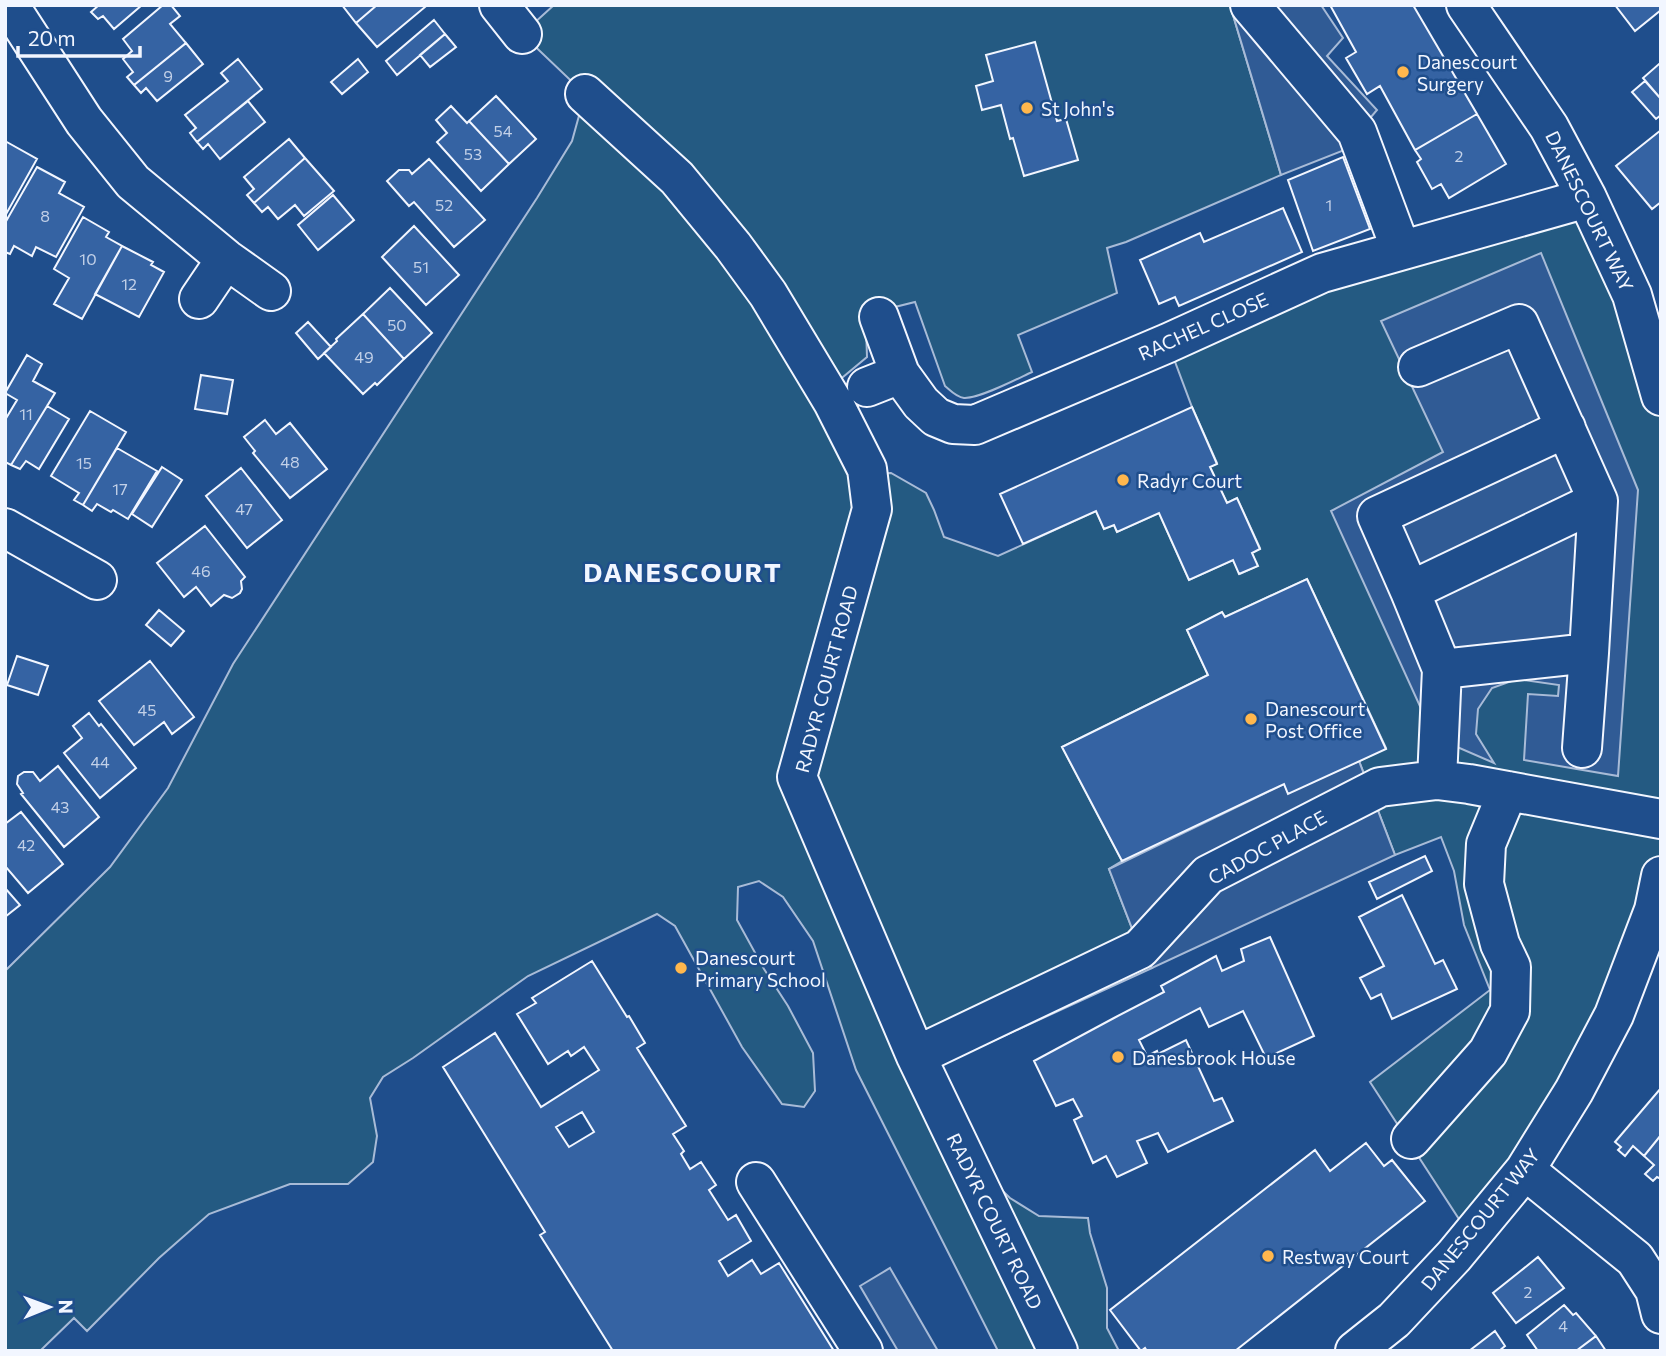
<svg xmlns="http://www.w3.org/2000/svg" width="1666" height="1356" viewBox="0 0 1666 1356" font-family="Commissioner,sans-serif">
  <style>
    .green { fill: #245a82; stroke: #a8bbd7; stroke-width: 2 }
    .parking { fill: #305b95; stroke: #a8bbd7; stroke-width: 2 }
    .building { fill: #3563a3; stroke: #f2f6ff; stroke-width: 2; fill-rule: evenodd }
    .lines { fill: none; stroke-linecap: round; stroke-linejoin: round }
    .minor-casing { stroke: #f2f6ff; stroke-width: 42 }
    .minor { stroke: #1f4e8c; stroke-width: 38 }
    .poi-dot { fill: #ffb74d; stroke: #1f4e8c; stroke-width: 2.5 }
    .labels { text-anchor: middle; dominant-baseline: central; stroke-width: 5; stroke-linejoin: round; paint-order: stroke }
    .number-label { font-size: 16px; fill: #c3d1e8 }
    .poi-label { font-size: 19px; fill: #f2f6ff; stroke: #1f4e8c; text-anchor: start }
    .street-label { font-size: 19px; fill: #f2f6ff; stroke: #1f4e8c }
    .district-label { font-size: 26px; font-weight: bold; letter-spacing: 2px; fill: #f2f6ff; stroke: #1f4e8c }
  </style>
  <rect width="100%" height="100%" fill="#1f4e8c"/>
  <path class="green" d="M554 5H1230L1281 175 1126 242 1107 248 1117 293 1018 335 1032 372C1017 379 979 399 964 398 956 397 951 391 945 386L915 302 891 308 866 327 867 357 819 397 868 474 891 473 926 493 934 510 944 537 998 556 1096 511 1104 529 1114 525 1117 532 1159 513 1189 580 1233 560 1240 574 1257 566 1252 553 1260 548 1237 498 1227 503 1210 467 1217 463 1192 407 1168 343 1587 198 1661 396V876L1654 910 1470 1236 1370 1082 1490 990 1464 925 1454 871 1441 837 1395 855 1359 761 1386 748 1307 579 1225 617 1222 612 1187 630 1208 675 1062 747 1122 861 1109 869 1140 949 1152 968 934 1068 978 1167 1010 1198 1039 1216 1088 1218 1090 1233 1107 1288V1328L1119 1351H998L856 1070 813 941 783 897 759 881 738 887 737 920 764 969 788 1006 813 1053 815 1091 804 1107 782 1104 742 1047 675 926 657 914 528 976 413 1058 383 1077 370 1098 377 1136 373 1162 348 1184H290L209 1214 159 1258 87 1331 74 1318 40 1351H5V971L110 867 168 788 233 664 537 198 572 141 585 94 522 34Z"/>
  <path class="parking" d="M1230 5H1321L1343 38 1327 56 1377 110 1342 151 1281 175Z
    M1541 253 1638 490 1618 776 1524 760 1528 694 1558 696 1559 685 1517 679 1492 688 1478 709 1476 734 1494 763 1434 737 1331 511 1443 452 1381 321Z
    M1359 761 1395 855 1152 968 1140 949 1109 869 1284 784 1288 793Z
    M890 1268 938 1351H898L860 1286Z"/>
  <path class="building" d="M99 5H142L114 29 103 16 98 19 91 12Z
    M163 5H171L180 16 170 24 186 43 134 85 127 77 133 72 123 59 132 51 123 39Z
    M342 5H377L356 23Z
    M377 5H423L425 7 377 47 356 23Z
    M1330 5H1413L1477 114 1415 150 1380 86 1367 94 1346 58 1356 52Z
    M1615 5H1661V10L1635 31Z
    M434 20 445 34 397 75 386 61Z
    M445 34 456 47 430 67 420 55Z
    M1035 42 1057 121 1066 119 1078 160 1024 176 1013 138 1010 139 1001 105 982 110 976 86 993 81 986 55Z
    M186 43 203 64 157 101 146 88 141 93 134 85Z
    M238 59 262 89 197 142 190 133 196 128 185 115 228 81 221 73Z
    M358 59 368 72 342 94 331 82Z
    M1659 64 1661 66V99L1643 78Z
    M1645 81 1661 99V115L1656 119 1632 92Z
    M496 96 536 139 509 164 469 121Z
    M248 101 265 122 220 159 208 144 203 149 197 142Z
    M451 106 467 123 469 121 509 164 481 191 437 142 447 133 436 120Z
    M1477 114 1506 164 1449 198 1441 184 1432 189 1417 162 1421 159 1415 150Z
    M1661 130V202L1652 209 1616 166Z
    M289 139 305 158 254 203 247 195 254 189 244 177Z
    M5 141 37 159 5 216Z
    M1343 157 1370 229 1313 251 1288 180Z
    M305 158 334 191 304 216 295 205 278 219 268 207 262 212 254 203Z
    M429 159 485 220 454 247 414 202 409 206 387 181 399 170H409L412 174Z
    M37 167 65 182 59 193 84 207 56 257 36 247 32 256 14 246 10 254 5 252V223Z
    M333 195 354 220 318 250 298 225Z
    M1283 208 1302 252 1179 306 1175 297 1159 304 1140 260 1200 233 1204 242Z
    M83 217 109 232 106 237 122 246 82 319 54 304 69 278 54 269Z
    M414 226 459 275 426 305 382 257Z
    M122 246 153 262 151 265 164 272 139 317 95 294Z
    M390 288 432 333 404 359 363 314Z
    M363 314 404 359 377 385 375 383 363 394 324 353 337 341 336 339Z
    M308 322 331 347 318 359 296 333Z
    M27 355 42 364 33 381 55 393 11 465 5 462V420L17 400 5 393Z
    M201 375 233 380 227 414 195 409Z
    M47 406 69 419 39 469 26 461 20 469 11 465Z
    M1192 407 1217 464 1210 467 1227 503 1237 498 1260 549 1252 553 1258 566 1239 574 1233 560 1189 580 1159 513 1117 532 1114 525 1104 529 1096 511 1023 544 1000 494Z
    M90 411 126 432 83 505 74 500 79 493 51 476Z
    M265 420 276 434 290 423 327 469 290 498 253 453 255 451 244 437Z
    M117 448 157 471 128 519 113 510 111 512 97 504 92 511 83 505Z
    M162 467 182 480 152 527 132 514Z
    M241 468 282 520 247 548 206 496Z
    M205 526 245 577 241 581 242 589 240 593 232 598 224 595 211 606 196 587 184 597 157 563Z
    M1307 579 1386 749 1288 794 1284 784 1122 861 1062 747 1208 675 1187 630 1222 612 1225 617Z
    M159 610 184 631 171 646 146 625Z
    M17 656 48 666 38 695 7 685Z
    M150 661 194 717 172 734 164 722 134 745 99 701Z
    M89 713 99 726 101 724 136 768 100 798 64 753 82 738 73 726Z
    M58 766 99 817 64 847 21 794 23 793 17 784 18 776 24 772H33L40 781Z
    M21 812 63 864 28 893 5 866V824Z
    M1425 856 1432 871 1377 899 1369 882Z
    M5 888 20 905 5 917Z
    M1402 895 1435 964 1443 960 1457 989 1392 1019 1381 994 1371 999 1360 978 1384 966 1359 917Z
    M1270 937 1314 1036 1266 1058 1243 1011 1209 1027 1200 1008 1139 1040 1147 1056 1157 1051 1158 1054 1186 1040 1214 1101 1222 1098 1233 1121 1168 1152 1158 1133 1137 1141 1147 1163 1117 1177 1106 1156 1093 1163 1074 1120 1082 1116 1073 1099 1056 1106 1034 1061 1114 1018 1164 992 1161 986 1216 956 1222 971 1244 961 1241 949Z
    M592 961 627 1017 629 1016 645 1043 637 1048 686 1126 673 1134 684 1151 681 1154 690 1169 701 1162 716 1185 709 1190 728 1220 736 1215 751 1241 719 1261 728 1276 752 1260 761 1274 779 1263 834 1351H613L540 1235 545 1232 443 1067 495 1033 541 1107 599 1070 584 1047 571 1056 568 1051 548 1064 517 1014 536 1003 532 998ZM582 1112 594 1132 569 1147 556 1127Z
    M1661 1088V1135L1644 1156 1633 1146 1625 1156 1618 1150 1621 1147 1615 1142Z
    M1661 1135V1179L1657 1177 1653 1181 1645 1174 1654 1165 1644 1156Z
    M1366 1143 1384 1166 1392 1160 1425 1201 1235 1351H1147L1145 1348 1141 1351 1110 1310 1315 1150 1330 1171Z
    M1538 1257 1564 1288 1516 1323 1493 1293Z
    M1564 1305 1573 1315 1576 1313 1596 1336 1576 1351H1538L1527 1335Z
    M1495 1331 1505 1346 1499 1351H1469Z
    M1596 1336 1606 1351H1576Z"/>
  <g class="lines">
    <g class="minor-casing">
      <path id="minor" d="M9 5 84 121 133 182 226 259 271 291
        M499 5 522 34
        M1250 5 1357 132 1401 250
        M1466 5 1549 127 1587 198 1632 295 1661 396
        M585 94 677 178 733 246 768 294 833 402 867 469 872 509 797 777 916 1056 1058 1351
        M199 299 226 259
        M879 317 900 374 921 403 936 417 953 424 975 425 1168 343 1322 273 1587 198
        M1418 367 1519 324 1598 501 1589 653 1582 748
        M867 387 900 374
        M5 528 97 580
        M1410 591 1598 501
        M1442 669 1589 653
        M1437 780 1442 669 1410 591 1377 516 1566 428
        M916 1056 1140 949 1208 875 1380 787 1437 780 1469 784 1661 819
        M1411 1139 1488 1052 1510 1011 1511 967 1500 944 1484 884 1486 844 1508 791
        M1525 1170 1635 1259 1655 1290 1661 1314
        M756 1182 863 1351
        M1355 1351 1394 1320 1454 1256 1525 1170 1574 1091 1614 1015 1654 910 1661 876"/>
    </g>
    <use href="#minor" class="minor"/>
  </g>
  <g class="poi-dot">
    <circle cx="1403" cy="72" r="7"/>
    <circle cx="1027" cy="108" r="7"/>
    <circle cx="1123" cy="480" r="7"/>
    <circle cx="1251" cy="719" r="7"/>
    <circle cx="681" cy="968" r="7"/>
    <circle cx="1118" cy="1057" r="7"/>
    <circle cx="1268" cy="1256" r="7"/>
  </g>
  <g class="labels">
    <g class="number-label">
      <text x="168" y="75">9</text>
      <text x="503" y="130">54</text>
      <text x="473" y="153">53</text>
      <text x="1459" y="155">2</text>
      <text x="444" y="204">52</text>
      <text x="1329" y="204">1</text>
      <text x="45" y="215">8</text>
      <text x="88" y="258">10</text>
      <text x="421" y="266">51</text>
      <text x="129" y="283">12</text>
      <text x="397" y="324">50</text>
      <text x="364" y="356">49</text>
      <text x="26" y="413">11</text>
      <text x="290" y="461">48</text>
      <text x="84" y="462">15</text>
      <text x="120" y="488">17</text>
      <text x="244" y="508">47</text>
      <text x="201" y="570">46</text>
      <text x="147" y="709">45</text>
      <text x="100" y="761">44</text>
      <text x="60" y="806">43</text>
      <text x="26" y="844">42</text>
      <text x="1528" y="1291">2</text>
      <text x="1563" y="1325">4</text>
    </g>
    <g class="poi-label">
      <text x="1417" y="61">Danescourt<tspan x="1417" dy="22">Surgery</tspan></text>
      <text x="1041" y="108">St John's</text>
      <text x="1137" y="480">Radyr Court</text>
      <text x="1265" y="708">Danescourt<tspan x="1265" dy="22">Post Office</tspan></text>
      <text x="695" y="957">Danescourt<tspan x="695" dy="22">Primary School</tspan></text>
      <text x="1132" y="1057">Danesbrook House</text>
      <text x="1282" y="1256">Restway Court</text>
    </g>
    <g class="street-label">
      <text transform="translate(1590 211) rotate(64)">DANESCOURT WAY</text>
      <text transform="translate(1203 326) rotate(-24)">RACHEL CLOSE</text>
      <text transform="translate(826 679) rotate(-75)">RADYR COURT ROAD</text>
      <text transform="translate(1267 847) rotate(-29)">CADOC PLACE</text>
      <text transform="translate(1480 1219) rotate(-51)">DANESCOURT WAY</text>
      <text transform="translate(995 1221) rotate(64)">RADYR COURT ROAD</text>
    </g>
    <g class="district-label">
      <text x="683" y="571">DANESCOURT</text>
    </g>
  </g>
  <rect width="1666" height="1356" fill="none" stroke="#f2f6ff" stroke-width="14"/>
  <g transform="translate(49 1307) rotate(89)" stroke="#1f4e8c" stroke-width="5" paint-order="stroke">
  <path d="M0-5L12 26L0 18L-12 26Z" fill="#f2f6ff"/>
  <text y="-10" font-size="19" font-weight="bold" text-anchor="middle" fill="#f2f6ff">N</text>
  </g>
  <path d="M18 46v10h122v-10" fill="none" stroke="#f2f6ff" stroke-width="3.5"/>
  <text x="28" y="46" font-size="21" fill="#f2f6ff" stroke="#1f4e8c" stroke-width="5" paint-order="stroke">20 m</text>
</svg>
